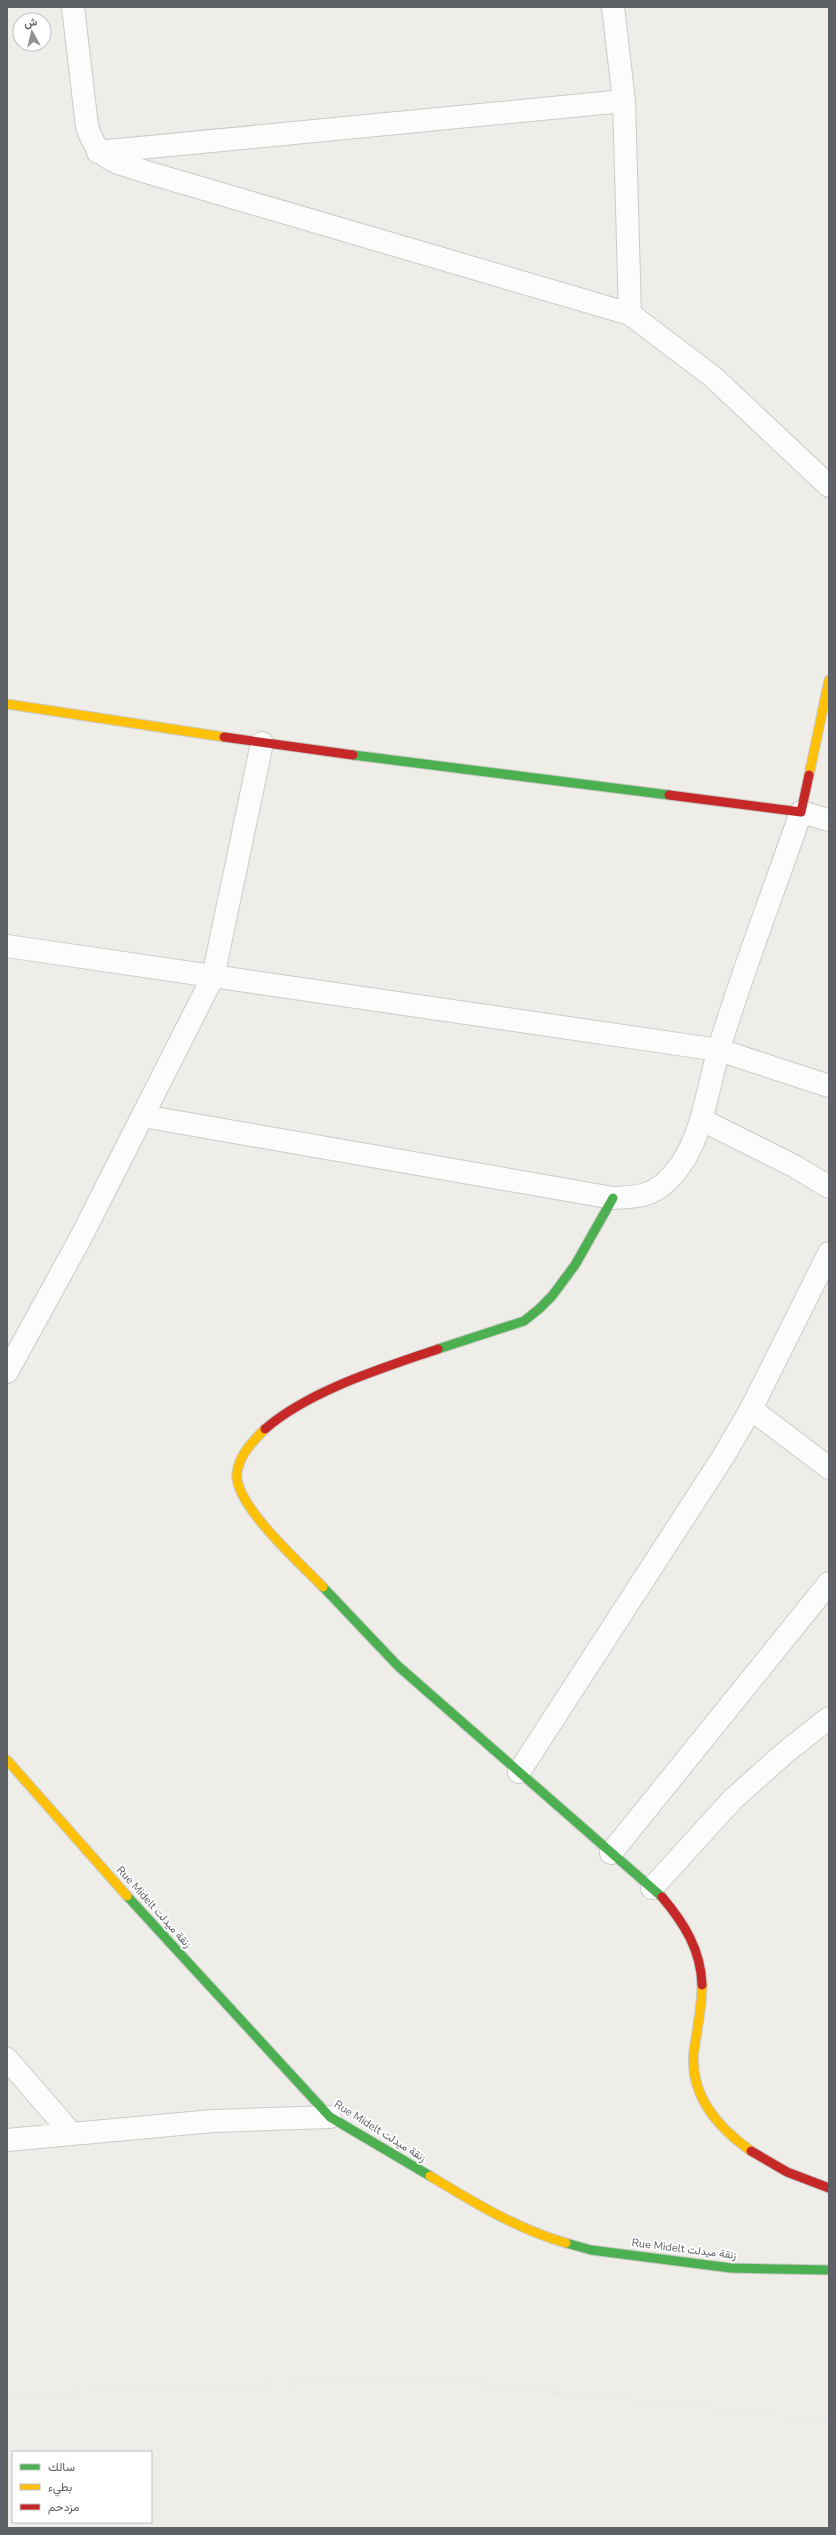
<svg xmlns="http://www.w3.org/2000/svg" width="836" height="2535" viewBox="0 0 836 2535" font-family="'Nunito Sans',Vazirmatn,sans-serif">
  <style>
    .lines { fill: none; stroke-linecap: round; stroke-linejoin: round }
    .street-casing { stroke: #cbcbca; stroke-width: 24 }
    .fast-casing { stroke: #c9cac8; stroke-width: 11 }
    .slow-casing { stroke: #c9cac8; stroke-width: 11 }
    .jam-casing { stroke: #c9cac8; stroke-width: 11 }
    .street { stroke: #fcfcfc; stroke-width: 22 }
    .fast { stroke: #4caf50; stroke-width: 9 }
    .slow { stroke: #ffc107; stroke-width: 9 }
    .jam { stroke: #c62828; stroke-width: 9 }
    .rail { stroke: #e4e4e3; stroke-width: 3; stroke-dasharray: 1 5; stroke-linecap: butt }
    .labels { text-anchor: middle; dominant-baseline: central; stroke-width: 3.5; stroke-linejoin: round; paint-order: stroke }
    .street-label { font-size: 11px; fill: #5d6166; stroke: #fff }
  </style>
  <rect width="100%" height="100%" fill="#eeede8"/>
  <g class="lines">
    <g class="street-casing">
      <path id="street" d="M73 7 87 126C97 160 113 161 143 171L630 314 713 377 829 486
        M613 7 624 101 630 314
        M98 152 624 101
        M7 946 719 1050 829 1086
        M143 1116 613 1198C635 1197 651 1197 668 1180 702 1147 706 1093 719 1049 743 969 774 891 801 812L829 820
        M702 1120 794 1166 829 1187
        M7 1372 80 1239 213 977 262 743
        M751 1409 829 1468
        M519 1772 723 1457 751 1409 829 1253
        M611 1853 829 1583
        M652 1888 733 1799 787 1751 829 1718
        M7 2059 71 2133
        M7 2140 213 2121 330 2117"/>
    </g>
    <g class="fast-casing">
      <path id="fast" d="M353 755 669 795
        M438 1349 524 1321 539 1309 552 1296 575 1265 613 1198
        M323 1587 398 1666 662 1897
        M127 1896 330 2117 430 2176
        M566 2243 591 2250 731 2268 829 2270"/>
    </g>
    <g class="slow-casing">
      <path id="slow" d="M7 704 224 737
        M809 775 829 680
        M265 1429C253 1441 240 1454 237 1472 232 1503 301 1564 323 1587
        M7 1760 127 1896
        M702 1985C702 2007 697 2029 694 2051 689 2095 717 2127 751 2151
        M430 2176C473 2202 517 2229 566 2243"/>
    </g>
    <g class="jam-casing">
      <path id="jam" d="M224 737 353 755
        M669 795 801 812 809 775
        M265 1429C310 1390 383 1368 438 1349
        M662 1897C684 1923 701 1950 702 1985
        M751 2151 787 2172 829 2188"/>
    </g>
    <use href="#street" class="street"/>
    <use href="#fast" class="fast"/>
    <use href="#slow" class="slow"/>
    <use href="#jam" class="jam"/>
    <path class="rail" d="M7 2395 428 2378 829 2421"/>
  </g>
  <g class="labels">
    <g class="street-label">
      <text transform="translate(154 1907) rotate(48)">Rue Midelt زنقة ميدلت</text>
      <text transform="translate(380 2131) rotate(32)">Rue Midelt زنقة ميدلت</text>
      <text transform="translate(684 2249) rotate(7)">Rue Midelt زنقة ميدلت</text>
    </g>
  </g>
  <rect width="836" height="2535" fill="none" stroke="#5d6166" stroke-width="16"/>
  <rect x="12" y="2451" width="140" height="72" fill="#ffffff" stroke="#bec0c2"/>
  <rect x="20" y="2464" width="20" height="6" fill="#4caf50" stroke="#bec0c2"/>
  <text x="48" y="2471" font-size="12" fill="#5d6166">سالك</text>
  <rect x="20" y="2484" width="20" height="6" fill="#ffc107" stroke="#bec0c2"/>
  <text x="48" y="2491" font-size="12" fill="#5d6166">بطيء</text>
  <rect x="20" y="2504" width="20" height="6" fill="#c62828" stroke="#bec0c2"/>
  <text x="48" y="2511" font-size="12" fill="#5d6166">مزدحم</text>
  <g transform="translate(32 32) rotate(352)"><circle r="19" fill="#ffffff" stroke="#bec0c2"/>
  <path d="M0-3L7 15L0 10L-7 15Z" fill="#909294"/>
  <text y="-6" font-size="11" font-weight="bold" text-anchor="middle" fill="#5d6166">ش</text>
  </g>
</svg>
